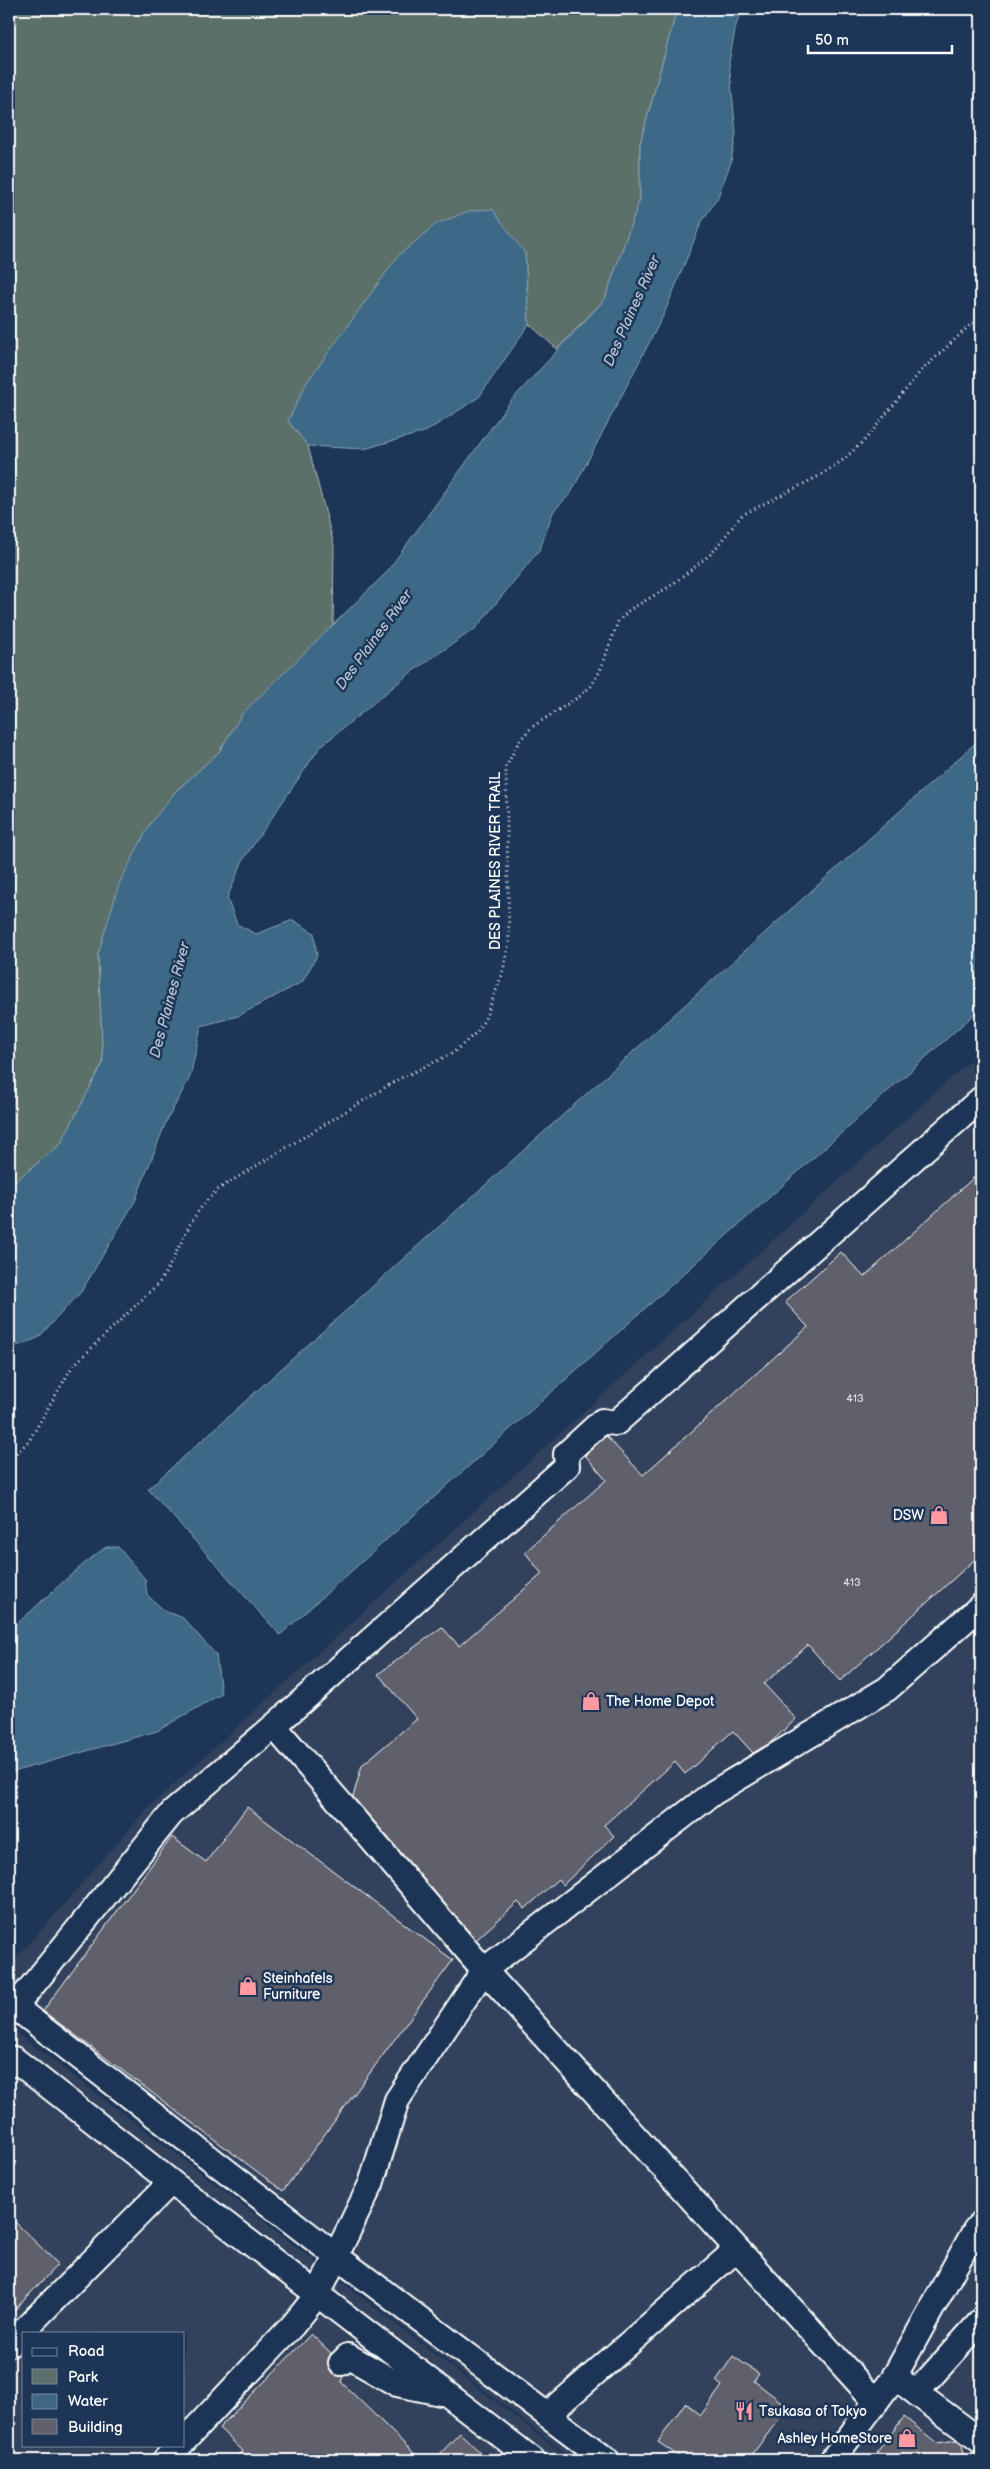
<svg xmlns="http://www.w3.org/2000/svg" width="990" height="2469" viewBox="0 0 990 2469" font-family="'Balsamiq Sans',sans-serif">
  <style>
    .built { fill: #31425d; fill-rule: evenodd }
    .green { fill: #5b6f6b; stroke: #adb7b5 }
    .water { fill: #3e6786; stroke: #8ba4b6 }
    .building { fill: #61606c; stroke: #fff }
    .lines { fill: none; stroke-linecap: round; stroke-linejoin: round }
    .minor-casing { stroke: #fff; stroke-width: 28 }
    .path { stroke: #fff; stroke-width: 3; stroke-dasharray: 1 4; stroke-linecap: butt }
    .minor { stroke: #1d3557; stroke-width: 24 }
    .labels { text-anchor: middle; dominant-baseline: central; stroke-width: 5; stroke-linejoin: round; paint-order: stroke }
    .number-label { font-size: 11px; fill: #d8d7da }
    .street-label { font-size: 14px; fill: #fff; stroke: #1d3557 }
    .poi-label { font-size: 14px; fill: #fff; stroke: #1d3557; text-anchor: start }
    .water-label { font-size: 15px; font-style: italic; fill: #b2c2cf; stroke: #1d3557 }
  </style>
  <rect width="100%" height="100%" fill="#1d3557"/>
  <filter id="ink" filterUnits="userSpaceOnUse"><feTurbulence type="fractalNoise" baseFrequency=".02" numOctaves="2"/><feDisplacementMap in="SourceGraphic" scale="10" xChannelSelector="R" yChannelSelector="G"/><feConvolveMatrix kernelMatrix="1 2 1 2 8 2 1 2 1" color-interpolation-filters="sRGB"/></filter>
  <g filter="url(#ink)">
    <path class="built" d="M981 1051V2460H574L9 2019V1966L150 1806Z
      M9 2027 200 2172 571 2460H9ZM24 2333H184V2445H24Z"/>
    <path class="green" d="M9 9H677L640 144V199L605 299 557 349 529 324 525 253 288 421 308 446 334 545 333 627 242 714 219 752 175 792 98 954 103 1063 60 1145 9 1186Z"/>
    <path class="water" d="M677 9H742L736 25 729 62 736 134 731 162 717 199 702 221 664 314 571 493 553 512 540 549 476 628 410 673 320 747 243 860 227 898 237 924 256 934 293 920 314 933 317 956 302 982 238 1016 201 1026 190 1077 166 1122 135 1201 81 1292 38 1338 9 1349V1186L60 1145 103 1063 98 954 119 884 150 824 175 792 219 752 242 714 386 573 510 402 605 299 640 199V144Z
      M492 209 525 253 529 324 479 397 427 431 364 449 308 446 288 421 307 382 398 256 436 224 469 211Z
      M981 738V1008L280 1635 148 1489Z
      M106 1547H118L145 1579 147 1595 165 1611 183 1618 216 1655 221 1694 157 1731 9 1773V1631C41 1603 71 1572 106 1547Z"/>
    <path class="building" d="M981 1171V1554L840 1681 808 1645 764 1684 796 1719 770 1743 753 1753 733 1731 685 1774 675 1762 604 1825 614 1836 563 1885 558 1879 525 1909 518 1902 476 1940 353 1797 362 1765 417 1719 378 1674 442 1627 459 1646 542 1574 525 1552 606 1480 585 1455 606 1436 643 1475 808 1327 785 1302 841 1252 864 1277Z
      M247 1807 453 1960 283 2191 43 2011 172 1837 206 1862Z
      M9 2216 58 2264 9 2316Z
      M311 2334 331 2353 328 2360 331 2372 343 2376 341 2382 421 2460H234L243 2451 219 2428Z
      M733 2356 759 2374 754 2381 788 2407 748 2460H684L658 2442 685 2403 701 2415 722 2386 716 2381Z
      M904 2417 937 2443 957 2440 962 2444 965 2460H888L877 2452Z
      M460 2433 488 2460H434Z"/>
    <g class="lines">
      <g class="minor-casing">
        <path id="minor" d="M274 1726 567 1466 566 1454 602 1421 616 1423 981 1099
          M9 2065 14 2059 171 2182
          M9 2345 171 2182 533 2460
          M341 2363 348 2356 397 2384 441 2393
          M894 2376 916 2393 981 2321
          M916 2393 981 2441
          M547 2415 737 2249
          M184 2441 293 2325 318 2294 336 2256 15 2007 172 1813 274 1726 484 1970 876 2402
          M165 2460 180 2445
          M607 2460 336 2256 371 2184 397 2100 484 1970 713 1793 887 1689 981 1606
          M832 2460 893 2379 975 2230 981 2223"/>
      </g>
      <path class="path" d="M9 1460 29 1441 72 1367 159 1283C183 1248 185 1217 220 1188L399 1079 453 1053 477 1032 485 1019 502 975 509 943 506 767 519 741 532 727 580 696 591 686 600 671 618 622 629 610 669 587 712 553 742 515 819 476 843 460 866 439 920 372 981 315"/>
      <use href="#minor" class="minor"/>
    </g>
  </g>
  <defs>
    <g id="shop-bare" transform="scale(1.5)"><path d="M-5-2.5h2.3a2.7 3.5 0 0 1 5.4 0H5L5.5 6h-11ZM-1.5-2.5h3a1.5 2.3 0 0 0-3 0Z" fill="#ff9aa2" stroke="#1d3557" stroke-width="2.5" paint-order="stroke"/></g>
    <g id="restaurant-bare" transform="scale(1.5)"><path d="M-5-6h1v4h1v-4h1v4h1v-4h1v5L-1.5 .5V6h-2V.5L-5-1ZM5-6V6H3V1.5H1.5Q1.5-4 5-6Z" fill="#ff9aa2" stroke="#1d3557" stroke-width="2.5" paint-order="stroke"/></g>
  </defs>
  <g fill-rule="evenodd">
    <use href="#shop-bare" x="939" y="1515"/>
    <use href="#shop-bare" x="591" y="1701"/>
    <use href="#shop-bare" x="248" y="1986"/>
    <use href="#restaurant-bare" x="744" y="2411"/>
    <use href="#shop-bare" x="907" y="2438"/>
  </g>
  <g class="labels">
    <g class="number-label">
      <text x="855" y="1398">413</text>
      <text x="852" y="1582">413</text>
    </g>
    <g class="street-label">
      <text transform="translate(495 861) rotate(-90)">DES PLAINES RIVER TRAIL</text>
    </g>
    <g class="poi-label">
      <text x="924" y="1515" text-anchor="end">DSW</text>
      <text x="606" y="1701">The Home Depot</text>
      <text x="263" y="1978">Steinhafels<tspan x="263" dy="16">Furniture</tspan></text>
      <text x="759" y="2411">Tsukasa of Tokyo</text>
      <text x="892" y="2438" text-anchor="end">Ashley HomeStore</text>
    </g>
    <g class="water-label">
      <text transform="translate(632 311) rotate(-66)">Des Plaines River</text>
      <text transform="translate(374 640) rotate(-54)">Des Plaines River</text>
      <text transform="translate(170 1000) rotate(-75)">Des Plaines River</text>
    </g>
  </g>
  <rect width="990" height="2469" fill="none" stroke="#1d3557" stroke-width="30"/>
  <rect x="15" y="15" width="960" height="2439" fill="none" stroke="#fff" stroke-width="2" filter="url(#ink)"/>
  <rect x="22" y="2332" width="162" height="115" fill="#1d3557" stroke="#77869a"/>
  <rect x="32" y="2348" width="25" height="8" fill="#1d3557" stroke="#77869a"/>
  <text x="68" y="2356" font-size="15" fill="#ffffff">Road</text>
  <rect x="32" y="2369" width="25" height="15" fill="#5b6f6b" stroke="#77869a"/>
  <text x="68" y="2382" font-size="15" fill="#ffffff">Park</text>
  <rect x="32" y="2394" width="25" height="15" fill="#3e6786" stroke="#77869a"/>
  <text x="68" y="2406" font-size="15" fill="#ffffff">Water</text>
  <rect x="32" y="2419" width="25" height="15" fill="#61606c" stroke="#77869a"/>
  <text x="68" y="2432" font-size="15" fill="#ffffff">Building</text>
  <path d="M808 45v8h144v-8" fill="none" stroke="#ffffff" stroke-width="2.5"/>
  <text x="815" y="45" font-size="15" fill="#ffffff" stroke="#1d3557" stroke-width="4" paint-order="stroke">50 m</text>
</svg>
